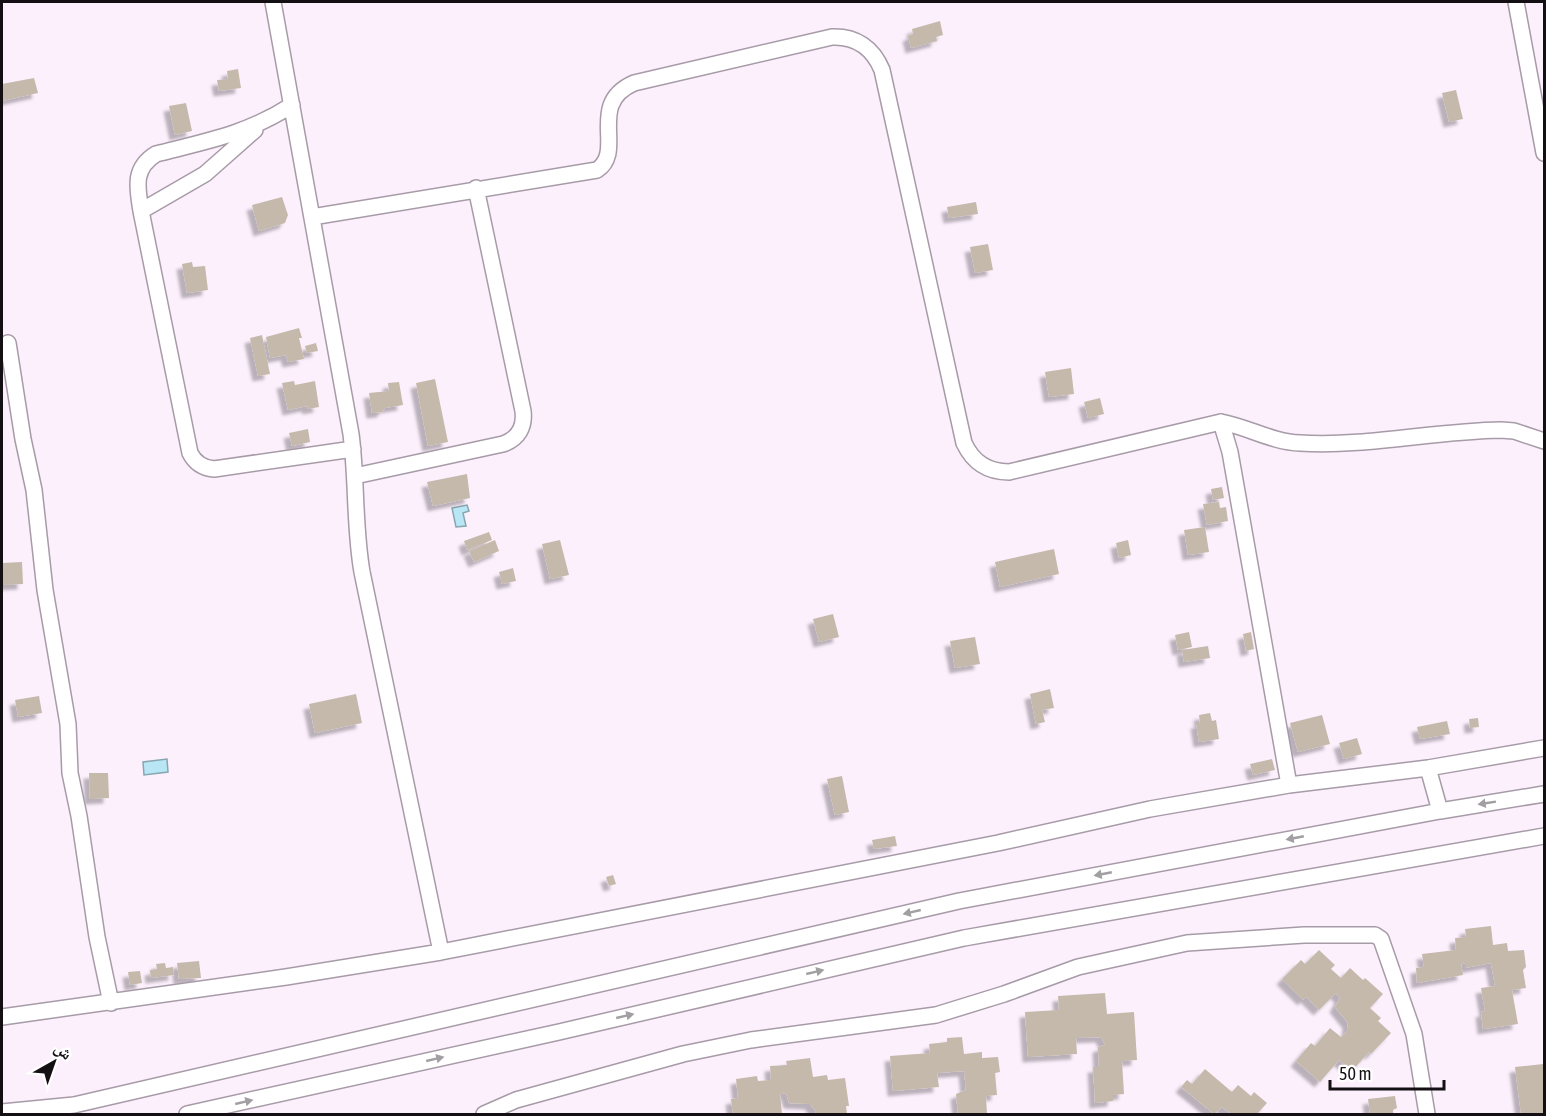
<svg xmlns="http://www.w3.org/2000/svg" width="1546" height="1116" viewBox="0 0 1546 1116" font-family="'Asap Condensed','Noto Naskh Arabic',sans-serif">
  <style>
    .water { fill: #b8e6f4; stroke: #86a6b0; stroke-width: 1.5 }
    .building { fill: #c5b9ac; filter: url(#shadow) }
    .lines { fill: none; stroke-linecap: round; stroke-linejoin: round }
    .minor-casing { stroke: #a79ba8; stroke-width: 18 }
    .minor { stroke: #fff; stroke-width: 15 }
    .oneway { fill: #a19fa1 }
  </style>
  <defs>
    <filter id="shadow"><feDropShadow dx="-5.5" dy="5.5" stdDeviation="1.5" flood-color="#0004"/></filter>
  </defs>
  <rect width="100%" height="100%" fill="#fdf0fd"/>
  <path class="water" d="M467 505 469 511 463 513 466 526 456 527 452 508Z
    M167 759 168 772 144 775 143 762Z"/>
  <path class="building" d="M940 21 943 35 936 37 937 41 911 48 908 36 913 34 912 29Z
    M238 69 241 88 219 91 217 80 228 79 227 71Z
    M34 78 38 93 2 101V84Z
    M1456 90 1463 119 1449 122 1442 93Z
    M186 103 192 131 175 135 169 106Z
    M282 197 288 215 285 223 259 231 252 205Z
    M976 202 978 214 949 218 947 207Z
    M988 244 993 270 975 273 970 247Z
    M192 262 193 267 205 266 208 290 187 293 182 264Z
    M299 328 302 338H299L304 359 288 362 286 355 270 358 266 337Z
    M262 335 270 374 258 376 250 338Z
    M316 343 318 351 307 353 305 346Z
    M1071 368 1074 394 1049 397 1045 372Z
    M435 379 448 442 428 446 416 383Z
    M294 381 295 385 315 381 319 407 308 409 307 406 288 410 282 383Z
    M399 382 403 405 385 408 382 412 372 413 369 393 389 391 388 383Z
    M1100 398 1104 414 1088 418 1084 402Z
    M308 429 310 442 292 446 289 433Z
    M467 474 470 498 433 506 427 482Z
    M1222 487 1224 498 1213 500 1211 489Z
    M1219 502 1220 508 1226 507 1228 521 1207 525 1203 504Z
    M1205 527 1209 552 1188 555 1184 530Z
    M489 532 492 540 467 550 464 541Z
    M495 540 499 551 474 562 469 551Z
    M560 540 569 575 550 579 542 544Z
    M1128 540 1131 555 1119 558 1116 543Z
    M1054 549 1059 574 1000 587 995 562Z
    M22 562 23 584 2 585V563Z
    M513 568 516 581 502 584 499 572Z
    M833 614 839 637 819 642 813 619Z
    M1189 632 1192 647 1178 650 1175 635Z
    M1251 632 1254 649 1246 651 1243 634Z
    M975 637 980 664 955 668 950 641Z
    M1208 646 1210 658 1184 662 1182 650Z
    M1050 689 1054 708 1042 710 1045 722 1036 724 1030 694Z
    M356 694 362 723 315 733 309 704Z
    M39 696 42 713 18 717 15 700Z
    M1210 713 1212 721 1216 720 1219 739 1199 742 1196 723H1200L1199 715Z
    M1322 715 1330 744 1298 752 1290 723Z
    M1478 718 1479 727 1470 728 1469 719Z
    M1447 721 1450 734 1420 739 1417 727Z
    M1357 738 1362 754 1344 759 1339 743Z
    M1272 759 1275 770 1253 775 1250 764Z
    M89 773H108L109 798 90 799Z
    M842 776 849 812 835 815 827 779Z
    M895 836 897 846 874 849 872 840Z
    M613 875 616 884 609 886 606 877Z
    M1491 926 1493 945 1507 943 1508 951 1524 950 1526 967 1523 970 1526 988 1512 990 1518 1024 1483 1029 1481 1012 1485 1011 1481 988 1495 986 1491 963 1465 968V963L1461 964 1463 975 1417 983 1416 968 1424 967 1422 954 1456 950 1455 938 1466 937 1465 929Z
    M1319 950 1335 965 1331 969 1341 978 1350 968 1363 980 1365 978 1383 994 1370 1008 1381 1018 1378 1021 1391 1033 1371 1054 1369 1052 1352 1071 1339 1060 1320 1082 1296 1061 1311 1043 1315 1046 1330 1028 1341 1037 1347 1031 1348 1023 1335 1007 1340 998 1336 993 1319 1010 1306 997 1303 1000 1282 979 1301 960 1305 964Z
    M199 961 201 978 179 979 177 963Z
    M165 963 166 968 173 967 174 975 151 978 150 970 157 969 156 964Z
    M140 971 142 983 130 985 128 972Z
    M1105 993 1107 1014 1134 1012 1137 1060 1122 1061 1124 1094 1113 1095V1101L1095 1103 1093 1067H1099L1098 1047 1105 1045 1101 1037 1076 1038 1077 1054 1028 1057 1025 1012 1059 1010 1058 996Z
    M962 1037 964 1054 982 1052V1058L998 1057 1000 1072 995 1073 997 1095 986 1096 987 1114H958L956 1094 966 1090 964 1071 937 1073 939 1087 893 1091 890 1056 930 1053 929 1044 947 1042V1038Z
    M810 1058 813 1077 827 1075 828 1080 845 1078 849 1106H846L847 1114H816L815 1110 810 1104 789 1103 786 1093 780 1094 782 1114H733L731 1099 738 1098 736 1079 757 1076 758 1081 771 1080 770 1066 787 1065 786 1061Z
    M1543 1064 1544 1114H1521L1515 1067Z
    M1205 1069 1232 1092 1238 1085 1251 1096 1254 1092 1267 1103 1257 1114H1231L1222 1107 1214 1114 1181 1087 1187 1080 1192 1084Z
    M1395 1096 1397 1108 1393 1110V1114H1370L1368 1099Z"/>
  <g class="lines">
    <g class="minor-casing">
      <path id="minor" d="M273 2 351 434C357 480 354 526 362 572L441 952
        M1516 2 1544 153
        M292 105C247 134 207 141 156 154 133 168 137 187 141 211L190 453C195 463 203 468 214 469L353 449
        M141 211 205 174 255 130
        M312 217 597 170C626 151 586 104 634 83L832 37C856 36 873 48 882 70L964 443C973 462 987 472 1009 472L1221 422C1248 427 1272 442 1300 443 1367 447 1434 431 1501 430L1514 431 1544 441
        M8 343 23 439 34 490 45 590 68 724 70 773 79 816 97 937 111 1003
        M1221 422 1230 452 1289 785
        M355 476 503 444C518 439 525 427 523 411L476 188
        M1428 768 1440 811
        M2 1017 286 977 441 952 998 843 1150 809 1289 785 1428 768 1544 748
        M2 1112 74 1105 959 901 1440 811 1544 794
        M187 1114 559 1032 964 938 1544 836
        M484 1114 516 1100 683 1054 751 1040 936 1015 1004 994 1078 967 1187 943 1304 935H1375L1381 939 1414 1034 1427 1114"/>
    </g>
    <use href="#minor" class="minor"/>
  </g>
  <defs><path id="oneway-solid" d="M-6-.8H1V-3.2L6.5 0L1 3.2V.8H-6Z" transform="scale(1.5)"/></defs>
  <g class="oneway">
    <use href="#oneway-solid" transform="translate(1487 803) rotate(171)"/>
    <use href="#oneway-solid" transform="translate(1295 838) rotate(169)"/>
    <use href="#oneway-solid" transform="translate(1103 874) rotate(169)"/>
    <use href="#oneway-solid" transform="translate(912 912) rotate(167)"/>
    <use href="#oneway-solid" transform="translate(815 972) rotate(-13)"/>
    <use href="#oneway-solid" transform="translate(625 1016) rotate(-13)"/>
    <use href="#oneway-solid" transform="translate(435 1059) rotate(-13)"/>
    <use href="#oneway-solid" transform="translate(244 1102) rotate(-13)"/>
  </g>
  <rect width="1546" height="1116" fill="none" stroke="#130f13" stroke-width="6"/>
  <g transform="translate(54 1062) rotate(40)" stroke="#ffffff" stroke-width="4.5" paint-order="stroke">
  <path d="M0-4.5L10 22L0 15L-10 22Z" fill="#130f13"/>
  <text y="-9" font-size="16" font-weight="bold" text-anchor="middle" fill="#130f13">ش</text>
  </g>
  <path d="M1330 1080v9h114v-9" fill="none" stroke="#130f13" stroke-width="3"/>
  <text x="1339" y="1080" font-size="18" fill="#130f13" stroke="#ffffff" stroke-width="4.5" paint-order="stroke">50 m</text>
</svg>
